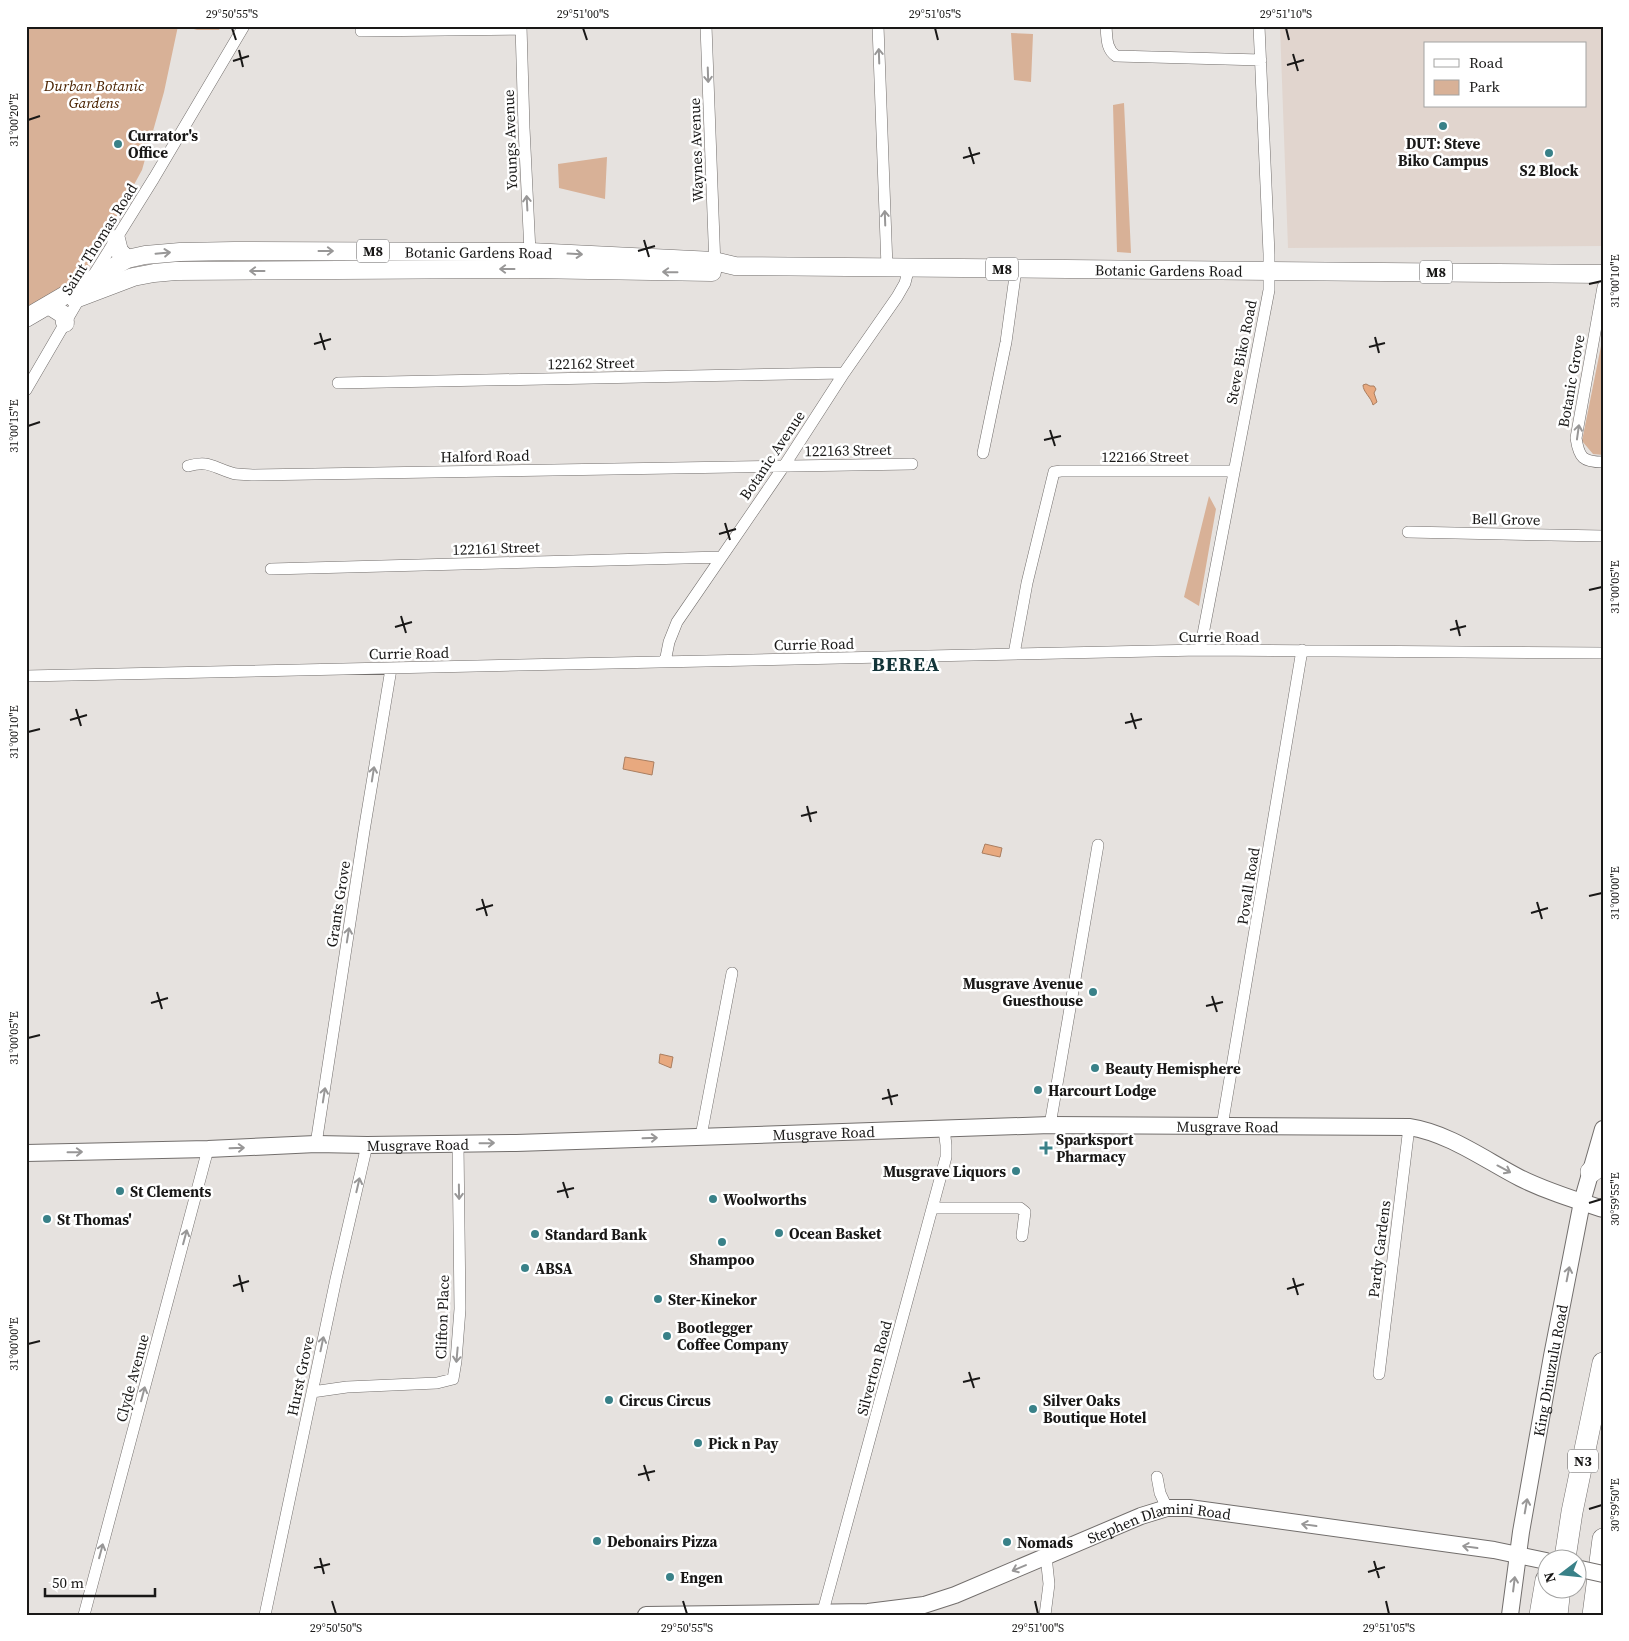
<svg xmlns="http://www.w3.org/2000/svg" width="1629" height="1641" viewBox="0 0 1629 1641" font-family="'Source Serif 4',serif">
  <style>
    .built { fill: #e1d5ce; fill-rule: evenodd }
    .green { fill: #d8b197 }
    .water { fill: #e8a97f; stroke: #aa7e60 }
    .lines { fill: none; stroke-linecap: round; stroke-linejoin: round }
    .street-casing { stroke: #726e6c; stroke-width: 12 }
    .secondary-casing { stroke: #726e6c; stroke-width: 18 }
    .primary-casing { stroke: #726e6c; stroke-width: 19 }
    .highway-casing { stroke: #726e6c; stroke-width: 22 }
    .street { stroke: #fff; stroke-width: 11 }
    .secondary { stroke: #fff; stroke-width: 16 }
    .primary { stroke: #fff; stroke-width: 18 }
    .highway { stroke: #fff; stroke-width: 21 }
    .secondary-bridge-casing { stroke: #726e6c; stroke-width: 18; stroke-linecap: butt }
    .secondary-bridge { stroke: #fff; stroke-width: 16 }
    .oneway { stroke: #989797 }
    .ticks { fill: none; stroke: #191817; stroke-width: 2 }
    .poi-dot { fill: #398188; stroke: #fff; stroke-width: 2 }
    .labels { text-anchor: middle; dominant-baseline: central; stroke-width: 5; stroke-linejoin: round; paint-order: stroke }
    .shield { fill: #fff; stroke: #5e5d5d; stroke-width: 1 }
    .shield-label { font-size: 14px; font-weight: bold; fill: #191817 }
    .park-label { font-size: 15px; font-style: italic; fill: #4a2200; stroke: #fff }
    .poi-label { font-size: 15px; font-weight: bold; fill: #191817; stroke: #fff; text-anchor: start }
    .street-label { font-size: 15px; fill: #191817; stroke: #fff }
    .district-label { font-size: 20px; font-weight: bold; letter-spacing: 1px; fill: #133539; stroke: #fff }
    .neatline { fill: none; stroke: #191817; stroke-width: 2 }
    .ticks-label { font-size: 12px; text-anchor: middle; fill: #191817 }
  </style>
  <rect width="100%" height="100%" fill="#e6e2df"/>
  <path class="built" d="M1280 26H1603V246L1288 248ZM1425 44H1585V106H1425Z"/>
  <path class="green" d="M26 26H178L164 92 142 170 76 291 26 311Z
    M184 26H222L219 30H197Z
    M1011 33 1033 34 1031 82 1014 80Z
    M1124 103 1131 253 1117 252 1113 105Z
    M607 157 605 199 559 188 558 164Z
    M1603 336V455L1593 454 1582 441Z
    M1209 496 1216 509 1199 606 1184 597Z"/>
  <path class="water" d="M1366 384 1370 386H1374L1376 389 1374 393 1377 402 1373 405C1371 397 1363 392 1363 385Z
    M625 757 654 762 652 775 623 769Z
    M985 844 1002 848 1000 857 982 853Z
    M660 1054 673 1057 671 1068 659 1063Z"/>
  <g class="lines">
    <g class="street-casing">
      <path id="street" d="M521 26 524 128 530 252
        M706 26 715 267
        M878 26 887 267
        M1106 26C1107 38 1106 49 1116 56L1261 60
        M361 31 521 29
        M93 276 154 178 244 26
        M1603 287 1576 438C1579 458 1583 462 1603 462
        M338 383 844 373
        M26 390 82 294
        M983 453 1006 342 1016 269
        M188 466C209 460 212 467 232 473 238 475 246 474 252 475L912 464
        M1408 532 1603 536
        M271 569 721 557
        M1200 650 1269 290V254L1259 26
        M1014 654 1027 583 1054 472 1061 471H1233
        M665 662 669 642 677 622 784 466 844 373 897 297 905 283 909 267
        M26 676 1200 650 1603 653
        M1050 1125 1098 845
        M1222 1126 1302 650
        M701 1136 732 973
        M316 1144 364 831 391 669
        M932 1208H1020L1025 1212 1022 1236
        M1379 1374 1409 1127
        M312 1392 347 1387 437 1383 453 1379 456 1361 460 1309 458 1144
        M1157 1477 1160 1493 1167 1508
        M84 1615 208 1149
        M265 1615 336 1279 367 1145
        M822 1615 946 1157V1145L944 1129
        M1045 1615 1049 1584 1046 1556"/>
    </g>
    <g class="secondary-casing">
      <g id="secondary">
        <path id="s1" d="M26 1153 208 1149 316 1144 367 1145 516 1143 1050 1125 1409 1127C1449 1133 1485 1160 1520 1178 1546 1191 1575 1200 1603 1209"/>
        <path id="s2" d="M646 1615 868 1612 924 1605 955 1595 1141 1516 1167 1508H1189L1494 1550 1546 1561"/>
        <path id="s3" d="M1510 1615 1521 1532 1552 1356 1582 1202 1603 1129"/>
      </g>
    </g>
    <g class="primary-casing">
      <g id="primary">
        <path d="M116 239 119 251 127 259"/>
        <path d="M75 299 133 277 154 273 176 271 528 269 712 272"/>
        <path d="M53 308 64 315 65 323"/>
        <path id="s4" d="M26 318 127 259 145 255 180 252 234 251 530 252 714 261 735 266 1603 274"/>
      </g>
    </g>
    <g class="highway-casing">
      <path id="highway" d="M1591 1172 1603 1163
        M1565 1558 1572 1512 1603 1363
        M1540 1615 1546 1580
        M1557 1615 1560 1588
        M1593 1615 1603 1539"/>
    </g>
    <use href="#street" class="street"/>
    <use href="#secondary" class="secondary"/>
    <use href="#primary" class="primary"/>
    <use href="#highway" class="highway"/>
    <g class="secondary-bridge-casing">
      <path id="secondary-bridge" d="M1576 1568 1603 1574"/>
    </g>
    <use href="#secondary-bridge" class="secondary-bridge"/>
  </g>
  <defs><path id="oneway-shaft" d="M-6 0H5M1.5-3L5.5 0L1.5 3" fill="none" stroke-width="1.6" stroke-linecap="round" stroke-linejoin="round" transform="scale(1.25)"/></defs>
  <g class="oneway">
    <use href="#oneway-shaft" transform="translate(879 56) rotate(-92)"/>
    <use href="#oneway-shaft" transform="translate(708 75) rotate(88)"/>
    <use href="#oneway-shaft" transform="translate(527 203) rotate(-93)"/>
    <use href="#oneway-shaft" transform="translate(885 218) rotate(-92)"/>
    <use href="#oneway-shaft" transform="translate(326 251)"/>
    <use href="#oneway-shaft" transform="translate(163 253) rotate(-5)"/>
    <use href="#oneway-shaft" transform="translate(575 254) rotate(3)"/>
    <use href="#oneway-shaft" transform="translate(507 269) rotate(180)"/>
    <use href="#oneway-shaft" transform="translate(257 271) rotate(180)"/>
    <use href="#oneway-shaft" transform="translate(670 272) rotate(-179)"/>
    <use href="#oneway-shaft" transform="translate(1578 432) rotate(-82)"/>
    <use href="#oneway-shaft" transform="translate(373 774) rotate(-81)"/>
    <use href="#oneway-shaft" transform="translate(348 935) rotate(-81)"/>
    <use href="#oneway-shaft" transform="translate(324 1095) rotate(-81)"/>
    <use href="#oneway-shaft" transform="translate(650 1138) rotate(-2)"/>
    <use href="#oneway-shaft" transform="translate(487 1143) rotate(-1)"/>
    <use href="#oneway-shaft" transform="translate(237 1148) rotate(-2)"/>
    <use href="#oneway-shaft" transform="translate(75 1152) rotate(-1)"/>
    <use href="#oneway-shaft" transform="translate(1504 1169) rotate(28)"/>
    <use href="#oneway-shaft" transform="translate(358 1185) rotate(-77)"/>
    <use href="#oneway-shaft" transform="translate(459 1192) rotate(89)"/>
    <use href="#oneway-shaft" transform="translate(185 1237) rotate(-75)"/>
    <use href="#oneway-shaft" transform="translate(1568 1274) rotate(-79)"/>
    <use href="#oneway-shaft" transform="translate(322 1344) rotate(-78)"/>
    <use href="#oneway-shaft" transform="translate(457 1355) rotate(95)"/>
    <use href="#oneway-shaft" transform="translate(143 1394) rotate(-75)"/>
    <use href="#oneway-shaft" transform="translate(1526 1506) rotate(-80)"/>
    <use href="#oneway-shaft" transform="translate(1309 1525) rotate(-172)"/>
    <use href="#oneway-shaft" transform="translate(1470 1547) rotate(-172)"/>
    <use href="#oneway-shaft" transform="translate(101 1551) rotate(-75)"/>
    <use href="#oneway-shaft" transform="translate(1019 1568) rotate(157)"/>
    <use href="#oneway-shaft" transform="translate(1514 1584) rotate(-83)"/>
  </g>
  <path class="ticks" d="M232 28 236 40M583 28 587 40M935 28 938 40M1286 28 1289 40M239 50 243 67M1293 54 1298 71M233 61 249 56M1287 65 1304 60M28 120 40 116M969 147 974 164M963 158 980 153M644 240 649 257M638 251 655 246M1589 284 1602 281M320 333 325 350M1375 337 1379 353M314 344 331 339M1369 347 1385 343M28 426 40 422M1050 430 1055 446M1044 440 1061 436M725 523 730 540M719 534 736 529M1589 590 1602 587M401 616 406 633M1456 620 1460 636M395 627 412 622M1450 630 1466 626M76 709 81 726M1131 713 1136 729M70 720 87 715M1125 723 1142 719M28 732 40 729M807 806 811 822M801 816 817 812M1589 896 1602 893M482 899 487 916M1537 902 1542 919M476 910 493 905M1531 913 1548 908M157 992 162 1009M1212 996 1217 1012M151 1003 168 998M1206 1006 1223 1002M28 1038 40 1035M888 1089 892 1105M882 1099 898 1095M563 1182 568 1198M557 1192 574 1188M1589 1203 1602 1199M239 1275 243 1292M1293 1278 1298 1295M233 1286 249 1281M1287 1289 1304 1284M28 1344 40 1341M969 1372 974 1388M963 1382 980 1378M644 1465 649 1481M638 1475 655 1471M1589 1509 1602 1505M320 1558 324 1574M1374 1561 1379 1578M314 1568 330 1564M1368 1572 1385 1567M332 1601 336 1614M683 1601 687 1614M1035 1601 1038 1614M1386 1601 1389 1614"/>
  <g class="poi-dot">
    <circle cx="1443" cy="126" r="5"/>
    <circle cx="118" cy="144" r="5"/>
    <circle cx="1549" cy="153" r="5"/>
    <circle cx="1093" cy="992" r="5"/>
    <circle cx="1095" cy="1068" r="5"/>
    <circle cx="1038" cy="1090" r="5"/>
    <path d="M1043.5 1140.5h5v5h5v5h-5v5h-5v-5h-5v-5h5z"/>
    <circle cx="1016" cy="1171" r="5"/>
    <circle cx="120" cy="1191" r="5"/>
    <circle cx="713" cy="1199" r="5"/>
    <circle cx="47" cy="1219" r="5"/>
    <circle cx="779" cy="1233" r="5"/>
    <circle cx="535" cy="1234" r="5"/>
    <circle cx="722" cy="1242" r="5"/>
    <circle cx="525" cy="1268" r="5"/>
    <circle cx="658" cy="1299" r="5"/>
    <circle cx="667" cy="1336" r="5"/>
    <circle cx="609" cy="1400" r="5"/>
    <circle cx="1033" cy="1409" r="5"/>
    <circle cx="698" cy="1443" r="5"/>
    <circle cx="597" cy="1541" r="5"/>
    <circle cx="1007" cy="1542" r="5"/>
    <circle cx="670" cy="1577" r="5"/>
  </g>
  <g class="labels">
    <g class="shield">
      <rect x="357" y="239.5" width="32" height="23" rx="4"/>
      <rect x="986" y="257.5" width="32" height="23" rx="4"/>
      <rect x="1420" y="260.5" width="32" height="23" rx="4"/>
      <rect x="1568" y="1449.5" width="30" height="23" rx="4"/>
    </g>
    <g class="shield-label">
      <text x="373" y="251">M8</text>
      <text x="1002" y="269">M8</text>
      <text x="1436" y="272">M8</text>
      <text x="1583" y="1461">N3</text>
    </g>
    <g class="park-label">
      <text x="94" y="85">Durban Botanic<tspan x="94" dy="17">Gardens</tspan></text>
    </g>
    <g class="poi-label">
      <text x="128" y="135">Currator's<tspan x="128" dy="17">Office</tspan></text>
      <text x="1443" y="143" text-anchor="middle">DUT: Steve<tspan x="1443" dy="17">Biko Campus</tspan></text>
      <text x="1549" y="170" text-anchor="middle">S2 Block</text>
      <text x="1083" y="983" text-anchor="end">Musgrave Avenue<tspan x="1083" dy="17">Guesthouse</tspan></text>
      <text x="1105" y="1068">Beauty Hemisphere</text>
      <text x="1048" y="1090">Harcourt Lodge</text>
      <text x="1056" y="1139">Sparksport<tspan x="1056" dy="17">Pharmacy</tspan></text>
      <text x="1006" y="1171" text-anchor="end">Musgrave Liquors</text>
      <text x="130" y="1191">St Clements</text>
      <text x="723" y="1199">Woolworths</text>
      <text x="57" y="1219">St Thomas'</text>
      <text x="789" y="1233">Ocean Basket</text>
      <text x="545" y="1234">Standard Bank</text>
      <text x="722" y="1259" text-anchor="middle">Shampoo</text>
      <text x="535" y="1268">ABSA</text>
      <text x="668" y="1299">Ster-Kinekor</text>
      <text x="677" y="1327">Bootlegger<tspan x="677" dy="17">Coffee Company</tspan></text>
      <text x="619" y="1400">Circus Circus</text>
      <text x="1043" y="1400">Silver Oaks<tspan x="1043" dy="17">Boutique Hotel</tspan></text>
      <text x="708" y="1443">Pick n Pay</text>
      <text x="607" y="1541">Debonairs Pizza</text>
      <text x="1017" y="1542">Nomads</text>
      <text x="680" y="1577">Engen</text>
    </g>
    <g class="street-label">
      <text transform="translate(510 140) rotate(-92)">Youngs Avenue</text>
      <text transform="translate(696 150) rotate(-92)">Waynes Avenue</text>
      <text transform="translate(99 239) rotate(-58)">Saint Thomas Road</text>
      <text stroke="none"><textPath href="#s4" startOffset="469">Botanic Gardens Road</textPath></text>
      <text stroke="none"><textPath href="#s4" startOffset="1160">Botanic Gardens Road</textPath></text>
      <text transform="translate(1241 352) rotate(-79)">Steve Biko Road</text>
      <text transform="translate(591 363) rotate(-1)">122162 Street</text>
      <text transform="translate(1571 381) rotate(-80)">Botanic Grove</text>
      <text transform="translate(848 450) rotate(-1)">122163 Street</text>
      <text transform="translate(772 455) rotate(-56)">Botanic Avenue</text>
      <text transform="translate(485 456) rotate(-1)">Halford Road</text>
      <text x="1145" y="456">122166 Street</text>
      <text transform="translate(1506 519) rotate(1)">Bell Grove</text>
      <text transform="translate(496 548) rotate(-2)">122161 Street</text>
      <text x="1219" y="636">Currie Road</text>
      <text transform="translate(814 644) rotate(-1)">Currie Road</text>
      <text transform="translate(409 653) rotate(-1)">Currie Road</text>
      <text transform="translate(1248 886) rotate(-81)">Povall Road</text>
      <text transform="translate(338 904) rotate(-81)">Grants Grove</text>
      <text stroke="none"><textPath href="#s1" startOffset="1202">Musgrave Road</textPath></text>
      <text stroke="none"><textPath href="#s1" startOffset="798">Musgrave Road</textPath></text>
      <text stroke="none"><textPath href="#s1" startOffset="392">Musgrave Road</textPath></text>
      <text transform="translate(1379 1249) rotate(-83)">Pardy Gardens</text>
      <text transform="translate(442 1317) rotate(-88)">Clifton Place</text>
      <text transform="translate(874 1368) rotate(-75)">Silverton Road</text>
      <text stroke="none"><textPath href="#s3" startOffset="248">King Dinuzulu Road</textPath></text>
      <text transform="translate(300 1376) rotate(-78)">Hurst Grove</text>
      <text transform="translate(132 1378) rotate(-75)">Clyde Avenue</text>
      <text stroke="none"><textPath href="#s2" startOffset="530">Stephen Dlamini Road</textPath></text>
    </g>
    <g class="district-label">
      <text x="906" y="664">BEREA</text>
    </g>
  </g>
  <rect width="1629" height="1641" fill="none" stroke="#ffffff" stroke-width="55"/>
  <rect x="1424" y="42" width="162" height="65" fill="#ffffff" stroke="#a3a3a2"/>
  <rect x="1434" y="59" width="25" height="8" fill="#ffffff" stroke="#a3a3a2"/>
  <text x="1469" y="68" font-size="15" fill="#191817">Road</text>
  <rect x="1434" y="80" width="25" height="15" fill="#d8b197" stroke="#a3a3a2"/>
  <text x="1469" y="92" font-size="15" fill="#191817">Park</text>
  <g transform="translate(1562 1574) rotate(254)"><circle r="24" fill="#ffffff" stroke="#a3a3a2"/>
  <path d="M0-4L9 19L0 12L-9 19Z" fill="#398188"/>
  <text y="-8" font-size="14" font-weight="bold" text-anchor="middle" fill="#191817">N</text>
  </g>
  <path d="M45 1588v8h110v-8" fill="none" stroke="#191817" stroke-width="2.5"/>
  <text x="52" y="1588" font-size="15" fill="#191817" stroke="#ffffff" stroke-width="4" paint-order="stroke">50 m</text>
  <rect x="28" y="28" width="1574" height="1586" class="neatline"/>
  <g class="ticks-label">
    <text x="232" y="18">29°50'55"S</text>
    <text x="583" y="18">29°51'00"S</text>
    <text x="935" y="18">29°51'05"S</text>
    <text x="1286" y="18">29°51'10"S</text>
    <text transform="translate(14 120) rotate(-90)" y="4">31°00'20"E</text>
    <text transform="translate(1615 281) rotate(-90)" y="4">31°00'10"E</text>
    <text transform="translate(14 426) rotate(-90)" y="4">31°00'15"E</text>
    <text transform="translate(1615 587) rotate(-90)" y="4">31°00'05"E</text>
    <text transform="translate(14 732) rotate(-90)" y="4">31°00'10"E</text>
    <text transform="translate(1615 893) rotate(-90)" y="4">31°00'00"E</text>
    <text transform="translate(14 1038) rotate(-90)" y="4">31°00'05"E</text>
    <text transform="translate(1615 1199) rotate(-90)" y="4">30°59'55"E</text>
    <text transform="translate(14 1344) rotate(-90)" y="4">31°00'00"E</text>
    <text transform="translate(1615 1505) rotate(-90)" y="4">30°59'50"E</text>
    <text x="336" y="1632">29°50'50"S</text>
    <text x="687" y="1632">29°50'55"S</text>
    <text x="1038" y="1632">29°51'00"S</text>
    <text x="1389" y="1632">29°51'05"S</text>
  </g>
</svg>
